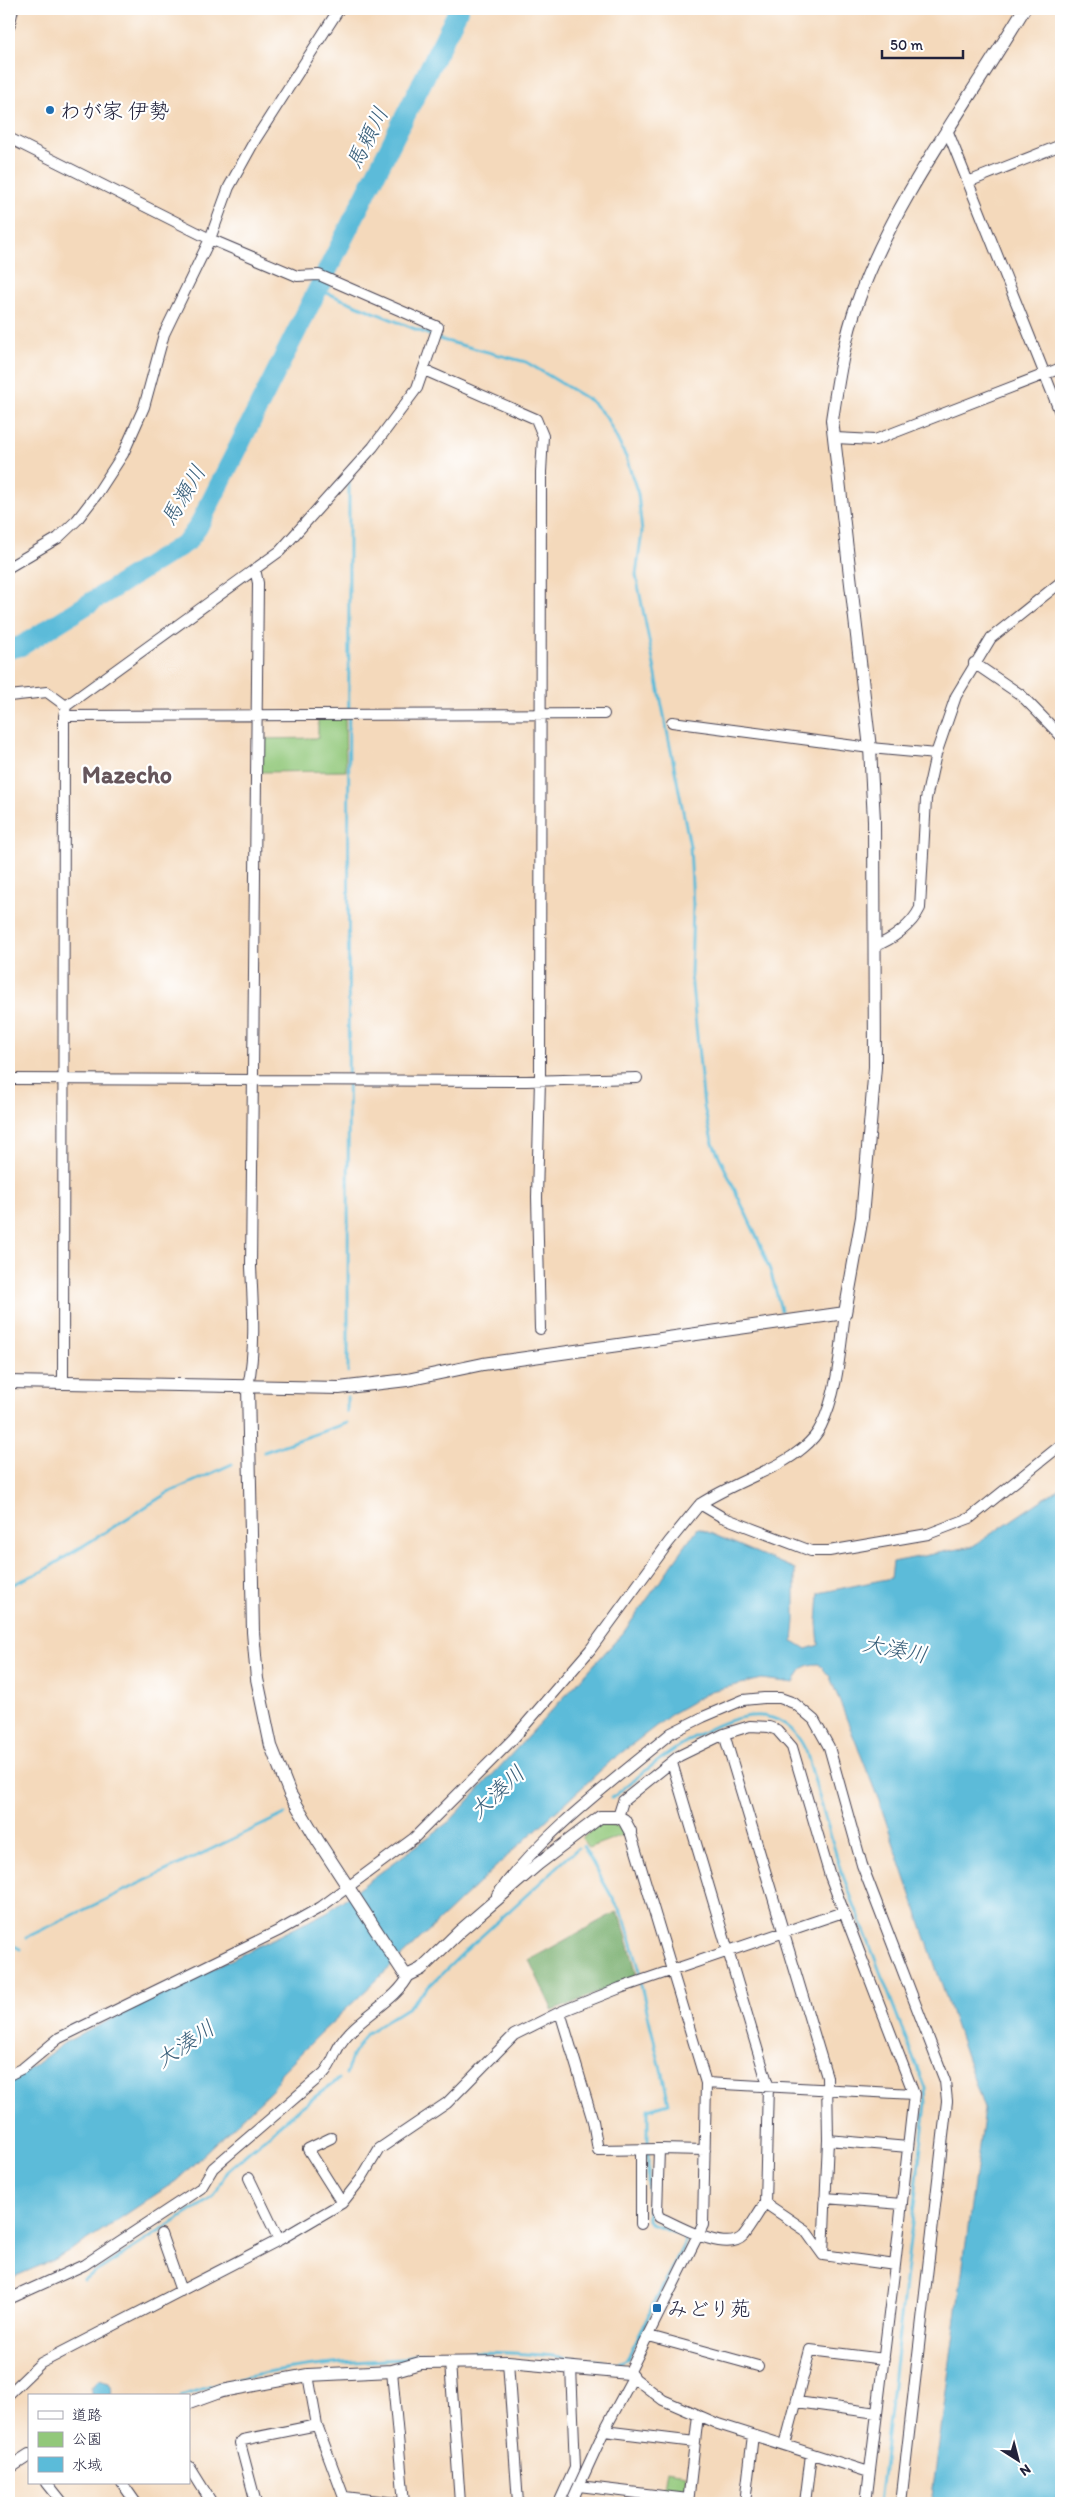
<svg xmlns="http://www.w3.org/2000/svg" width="1070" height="2512" viewBox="0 0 1070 2512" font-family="Itim,'Klee One',sans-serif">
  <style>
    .green { fill: #92c87a; stroke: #5a755a }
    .forest { fill: #75ac6a; stroke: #4c6752 }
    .water { fill: #5bbbd9; stroke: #3e6e8a }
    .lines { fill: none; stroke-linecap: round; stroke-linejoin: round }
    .stream { stroke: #5bbbd9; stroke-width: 3 }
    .river { stroke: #5bbbd9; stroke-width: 20 }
    .minor-casing { stroke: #423d4e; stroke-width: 12 }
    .tertiary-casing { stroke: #423d4e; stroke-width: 14 }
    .minor { stroke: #fff; stroke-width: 10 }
    .tertiary { stroke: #fff; stroke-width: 12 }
    .poi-dot { fill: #1f6fb2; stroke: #fff; stroke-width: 2 }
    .labels { text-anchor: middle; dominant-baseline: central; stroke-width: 4.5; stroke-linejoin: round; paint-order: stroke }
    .poi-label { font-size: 21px; fill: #22223b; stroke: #fff; text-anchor: start }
    .water-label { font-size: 22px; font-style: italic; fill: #395f7a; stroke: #fff }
    .quarter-label { font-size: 24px; font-weight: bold; fill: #66565c; stroke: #fff }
  </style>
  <rect width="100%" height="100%" fill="#fff"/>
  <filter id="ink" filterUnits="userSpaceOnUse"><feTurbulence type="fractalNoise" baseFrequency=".02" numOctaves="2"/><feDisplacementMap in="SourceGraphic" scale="10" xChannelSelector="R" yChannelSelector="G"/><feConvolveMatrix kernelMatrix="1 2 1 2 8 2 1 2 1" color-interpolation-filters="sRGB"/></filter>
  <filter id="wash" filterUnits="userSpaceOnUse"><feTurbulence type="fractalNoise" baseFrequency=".0096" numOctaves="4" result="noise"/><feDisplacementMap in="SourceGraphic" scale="20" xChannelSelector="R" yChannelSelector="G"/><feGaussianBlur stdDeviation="1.12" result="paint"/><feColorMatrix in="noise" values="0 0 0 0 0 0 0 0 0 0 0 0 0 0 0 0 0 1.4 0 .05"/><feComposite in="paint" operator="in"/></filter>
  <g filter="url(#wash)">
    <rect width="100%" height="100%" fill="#f4d9bb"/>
    <path class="green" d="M345 716 346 771 259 772 258 739 318 738V717Z
      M601 1823 623 1829 625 1834 588 1848 582 1838Z
      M666 2471 686 2474 685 2494 662 2491Z"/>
    <path class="forest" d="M616 1912 622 1921 636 1971V1977L553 2011 529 1960Z"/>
    <path class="water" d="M1061 1487V2503H931L984 2109 879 1801 830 1677 819 1664C803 1664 800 1669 794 1683L762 1679 711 1691 673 1713 612 1760 502 1861 321 2033 281 2073 273 2089 176 2181 86 2241 51 2261 9 2279V2081L28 2070 64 2043 327 1912 450 1821 623 1633 698 1528 795 1569V1621L793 1641 806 1649 819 1645 817 1623 819 1593 891 1578 893 1562 973 1546Z
      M98 2380 109 2383 112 2389 111 2396H91V2388Z"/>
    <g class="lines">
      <path class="stream" d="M317 289 442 340 526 362 591 401 606 417 626 457 638 494 642 532 636 575 690 846 693 905 691 975 704 1107 712 1141 760 1244 771 1273 781 1310
        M348 1372 349 482
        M347 1412V1397
        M264 1452 347 1423
        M9 1586 43 1571 166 1494 232 1464
        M612 1798C655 1763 766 1663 806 1751L840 1868 925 2088 926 2104 879 2503
        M27 1937 285 1814
        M9 1943 20 1949
        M346 2074 352 2056 367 2033 407 2008 463 1953 578 1848
        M83 2280 212 2198C219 2190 221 2179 228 2170L296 2111 339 2079
        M181 2396C253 2370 326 2363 401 2359 420 2352 441 2353 462 2352 514 2351 566 2357 618 2363L627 2359 685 2242 683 2236 651 2224 648 2220V2109L669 2103 639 1977 640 1971 625 1920 583 1846
        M9 2456 29 2445"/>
      <path class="river" d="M9 649 21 646 187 542 198 527 459 9"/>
    </g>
  </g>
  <g filter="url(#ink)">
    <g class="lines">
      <g class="minor-casing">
        <path id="minor" d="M9 27 13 9
          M948 132 1061 415
          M9 138 210 239 297 276 319 275 438 327 417 388 373 447 280 551 66 706 64 716 63 1384
          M968 182 1061 145
          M424 370 536 419 543 436 541 472 540 1079 537 1197 540 1329
          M835 438 875 440 1061 368
          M9 567 58 538 77 520 97 494 123 454 144 407 164 334 210 239 229 187 255 140 339 9
          M974 663 1021 695 1061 736
          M9 696 47 692 66 706
          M64 716 604 714
          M672 722 870 748 936 754
          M875 946C892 940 912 925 920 908L926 799 936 754 956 696 991 638 1061 582
          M9 1079 526 1081 637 1078
          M248 1387C256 1347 253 1307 251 1267L258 583 255 569
          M700 1504C725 1488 752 1478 779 1464 794 1456 814 1442 821 1426 838 1392 840 1350 845 1313
          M724 1734 827 2077 828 2140 823 2255
          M672 1763 768 2085 765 2203
          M497 1895C541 1834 613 1781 671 1733L703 1717 743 1700 764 1698H780L794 1703 814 1720 829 1747 862 1865 945 2081 947 2101 901 2503
          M560 2012 620 1988 843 1912
          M9 2075 23 2068 59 2038 280 1930 321 1907 414 1838 513 1739 590 1650 669 1542 700 1504 722 1517 811 1551H829L928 1534 970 1518 1061 1445
          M706 2083 914 2094
          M331 2138 308 2149 342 2203
          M828 2140 908 2147
          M659 2149 705 2150
          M249 2178 279 2240
          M825 2198 902 2204
          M641 2224V2150
          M161 2234 181 2291
          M9 2299 84 2265 201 2188 213 2168 324 2073C333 2063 334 2053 341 2043 357 2018 398 2000 409 1975
          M649 2336 758 2366
          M450 2362 460 2503
          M508 2362 518 2503
          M392 2371 404 2503
          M629 2373 703 2225 706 2083 630 1831
          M308 2375 317 2425 346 2503
          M9 2394 41 2363 279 2240 342 2203 361 2179 379 2149 447 2103 514 2035 560 2012 593 2121 598 2150 659 2149 657 2212 659 2217C677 2225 726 2254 743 2236 751 2226 758 2213 765 2203L805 2230 823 2255 895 2265 914 2094 830 1876 792 1747 777 1730 769 1727 750 1726 724 1734 679 1756 623 1801 618 1817
          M797 2402 877 2413
          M604 2431 695 2442
          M785 2445 810 2350 884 2359
          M189 2466 212 2503
          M47 2483 63 2503
          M122 2483 136 2503
          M579 2486 688 2499
          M345 2497 396 2503
          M256 2503 240 2443 243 2440 317 2425
          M559 2503 575 2468 571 2367
          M571 2503 604 2431 633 2377 663 2400 718 2424 869 2472
          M688 2503 698 2415
          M745 2503 753 2435
          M805 2503 811 2454
          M866 2503 895 2265"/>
      </g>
      <g class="tertiary-casing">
        <path id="tertiary" d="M9 1382 339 1388 407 1380 483 1364 845 1313 862 1217 875 1067 874 820 870 748 832 420C838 380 844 339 858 301 895 197 968 103 1024 9
          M248 1387 253 1632 257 1679 271 1746 290 1794 318 1841 404 1973 409 1975 421 1969 460 1931 538 1864 600 1817H618L624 1820 630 1831
          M189 2403 222 2391 308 2375 392 2371 420 2363 508 2362 629 2373 633 2377
          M9 2468 29 2455"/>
      </g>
      <use href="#minor" class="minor"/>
      <use href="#tertiary" class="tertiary"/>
    </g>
  </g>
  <g class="poi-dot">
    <circle cx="50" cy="110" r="5"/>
    <rect x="652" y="2303" width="10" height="10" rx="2.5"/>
  </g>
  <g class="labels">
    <g class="poi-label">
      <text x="60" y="110">わが家 伊勢</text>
      <text x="667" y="2308">みどり苑</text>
    </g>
    <g class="water-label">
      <text transform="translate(367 138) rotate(-63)">馬頼川</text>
      <text transform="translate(183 495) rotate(-59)">馬瀬川</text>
      <text transform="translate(895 1649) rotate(11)">大湊川</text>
      <text transform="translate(497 1792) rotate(-43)">大湊川</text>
      <text transform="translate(185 2044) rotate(-34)">大湊川</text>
    </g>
    <g class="quarter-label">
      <text x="127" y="774">Mazecho</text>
    </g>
  </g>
  <rect width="1070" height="2512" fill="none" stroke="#fff" stroke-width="30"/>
  <rect x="28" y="2394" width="162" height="90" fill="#ffffff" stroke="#a7a7b1"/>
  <rect x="38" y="2411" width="25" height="8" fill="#ffffff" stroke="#a7a7b1"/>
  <text x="72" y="2420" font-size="15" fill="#22223b">道路</text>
  <rect x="38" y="2432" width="25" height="15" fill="#92c87a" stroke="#a7a7b1"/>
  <text x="72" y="2444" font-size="15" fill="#22223b">公園</text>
  <rect x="38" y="2457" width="25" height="15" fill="#5bbbd9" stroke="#a7a7b1"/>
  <text x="72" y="2470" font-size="15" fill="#22223b">水域</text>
  <g transform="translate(1018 2460) rotate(144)" stroke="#ffffff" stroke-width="4" paint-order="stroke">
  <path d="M0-4L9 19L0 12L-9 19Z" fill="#22223b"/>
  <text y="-8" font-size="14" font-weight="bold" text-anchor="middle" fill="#22223b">N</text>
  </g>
  <path d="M882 50v8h81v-8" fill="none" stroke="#22223b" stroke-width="2.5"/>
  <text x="890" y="50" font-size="15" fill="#22223b" stroke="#ffffff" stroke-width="4" paint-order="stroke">50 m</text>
</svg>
